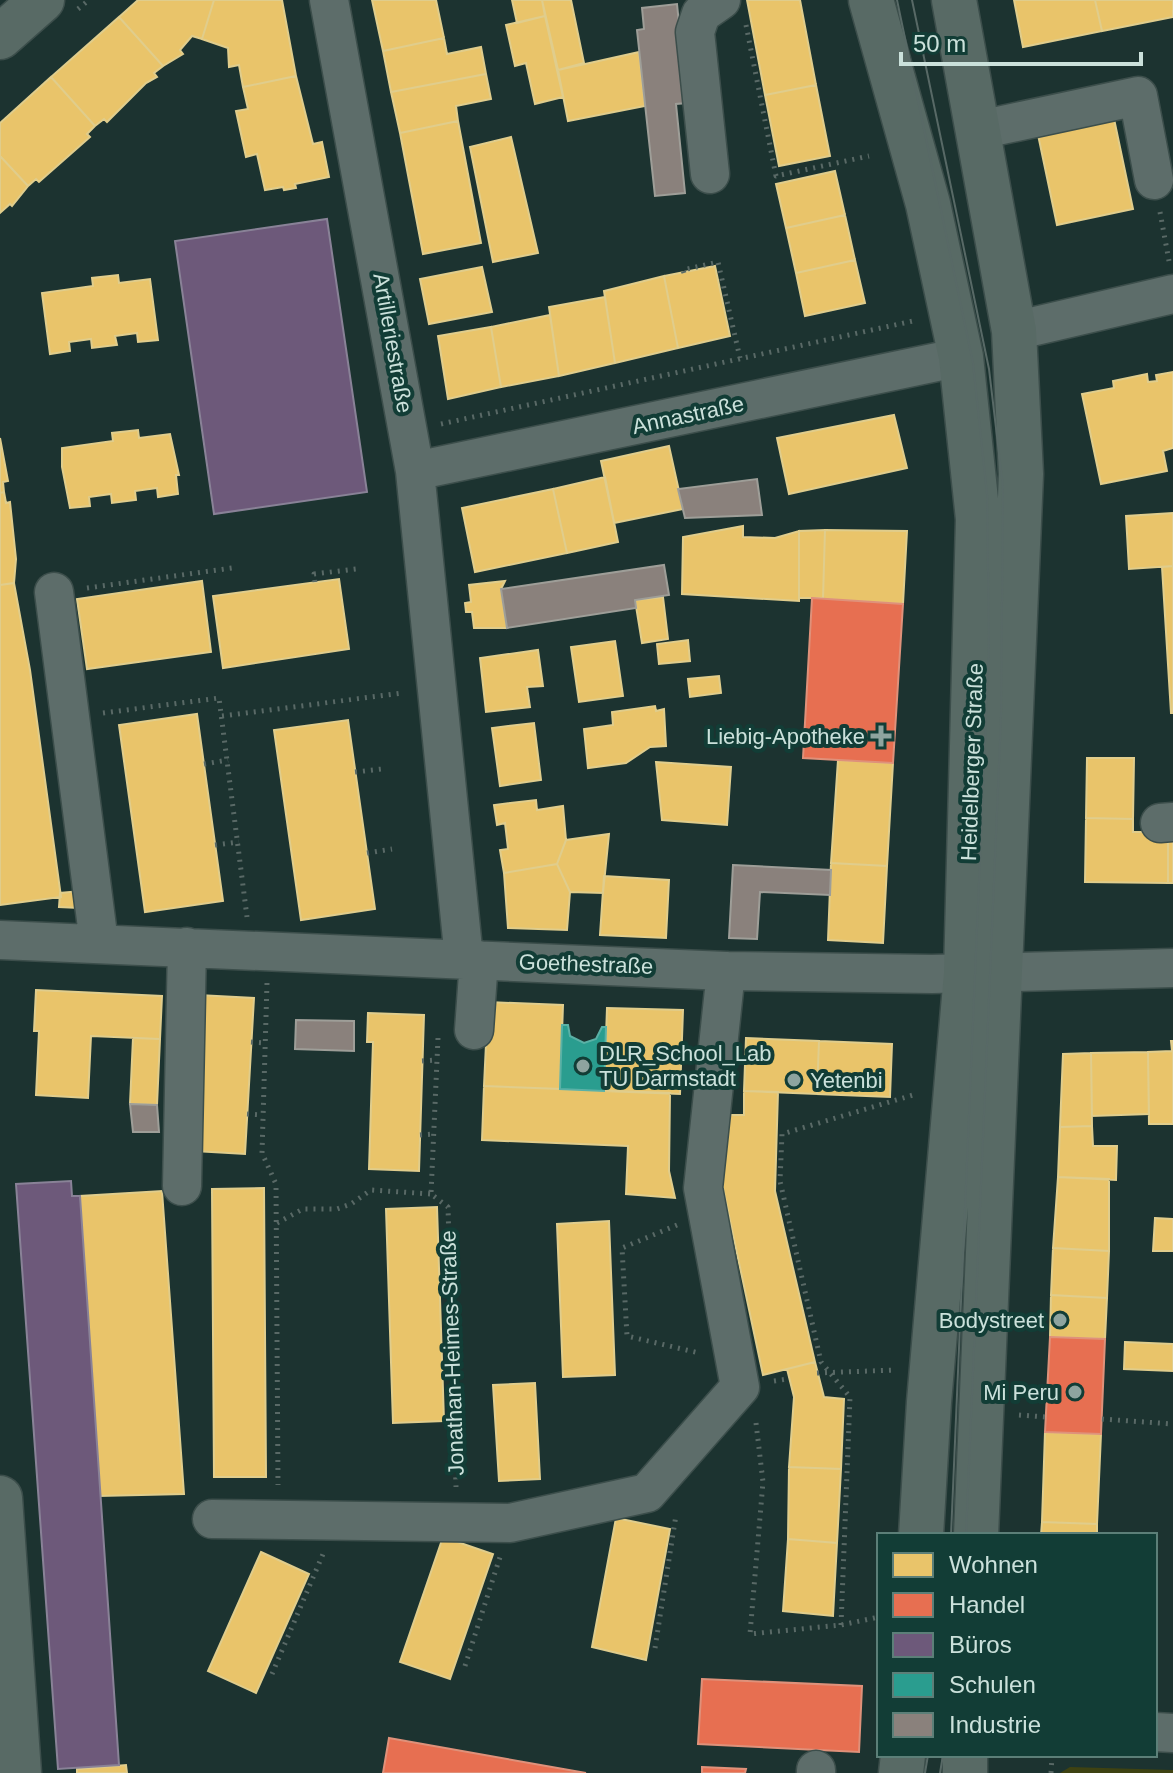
<svg xmlns="http://www.w3.org/2000/svg" width="1173" height="1773" viewBox="0 0 1173 1773" font-family="Arial,sans-serif">
  <style>
    .green { fill: #3e4212 }
    .homes { fill: #e9c46a; stroke: #e0cd8c; stroke-width: 2 }
    .shops { fill: #e76f51; stroke: #df917a; stroke-width: 2 }
    .offices { fill: #6d597a; stroke: #898297; stroke-width: 2 }
    .schools { fill: #2a9d8f; stroke: #5ab1a6; stroke-width: 2 }
    .industry { fill: #8a817c; stroke: #9e9e98; stroke-width: 2 }
    .lines { fill: none; stroke-linecap: round; stroke-linejoin: round }
    .minor-casing { stroke: #3c4e4b; stroke-width: 41 }
    .major-casing { stroke: #3c4e4b; stroke-width: 47 }
    .path { stroke: #596966; stroke-width: 5; stroke-dasharray: 2 6; stroke-linecap: butt }
    .minor { stroke: #5d6d6a; stroke-width: 38 }
    .major { stroke: #586a65; stroke-width: 44 }
    .tram { stroke: #586966; stroke-width: 2 }
    .poi-dot { fill: #8ea49f; stroke: #123d36; stroke-width: 3 }
    .labels { text-anchor: middle; dominant-baseline: central; stroke-width: 8; stroke-linejoin: round; paint-order: stroke }
    .street-label { font-size: 22px; fill: #cbe1db; stroke: #123d36 }
    .poi-label { font-size: 22px; fill: #cbe1db; stroke: #123d36; text-anchor: end }
  </style>
  <rect width="100%" height="100%" fill="#1c3330"/>
  <path class="green" d="M1070 1767 1173 1770V1773H1060Z"/>
  <path class="homes" d="M138 0H214L202 39 192 36 180 50 183 54 163 66 119 17Z
    M214 0H282L296 76 243 87 239 65 229 67 228 48 202 39Z
    M372 0H436L444 38 383 51Z
    M512 0H542L545 16 517 23Z
    M542 0H571L584 63 558 70Z
    M747 0H800L816 85 765 95Z
    M1014 0H1095L1102 31 1023 47Z
    M1095 0H1173V17L1102 31Z
    M545 16 563 97 535 104 526 63 515 66 506 25Z
    M119 17 163 66 154 73 157 77 146 83 107 122 104 119 95 126 51 77Z
    M444 38 447 54 481 47 486 74 391 92 383 51Z
    M639 52 645 106 568 121 558 70Z
    M486 74 491 99 456 106 458 121 400 133 391 92Z
    M296 76 313 144 322 142 329 177 295 184 296 188 284 190 283 187 265 190 257 154 246 157 236 111 248 109 243 87Z
    M51 77 95 126 87 134 90 137 39 182 36 179 28 186 0 156V123Z
    M816 85 830 156 779 166 765 95Z
    M1113 114 1133 209 1057 225 1037 130Z
    M458 121 481 243 423 254 400 133Z
    M511 137 538 253 493 262 470 147Z
    M0 156 28 186 12 206 10 204 0 213Z
    M835 171 845 215 786 228 776 184Z
    M845 215 855 260 796 273 786 228Z
    M855 260 865 303 805 316 796 273Z
    M715 266 730 336 678 348 664 276Z
    M482 267 492 312 429 324 420 279Z
    M118 275 119 283 150 279 158 340 138 342 137 333 115 336 117 345 92 348 91 339 69 342 70 351 50 354 42 293 93 286 92 278Z
    M664 276 678 348 615 363 604 291Z
    M605 297 615 363 559 376 549 307Z
    M550 315 559 376 501 387 491 327Z
    M491 327 501 387 448 399 438 336Z
    M1173 372V448L1163 451 1167 471 1101 484 1082 394 1114 388 1113 381 1147 374 1148 382 1157 381 1156 375Z
    M894 415 907 468 789 494 777 438Z
    M138 430 139 438 170 434 179 475H176L178 494 158 497 157 488 135 491 136 500 112 503 111 494 89 497 90 506 70 508 62 467V448L113 441 112 433Z
    M0 438 8 481 3 482 4 492 0 493Z
    M669 446 683 509 614 523 601 461Z
    M605 477 618 542 567 553 553 489Z
    M553 489 567 553 475 572 462 508Z
    M4 492 6 503 10 502 16 559 14 583 0 585V493Z
    M1173 513V566L1129 569 1126 516Z
    M743 526V537L775 538 799 531V601L682 594 683 537Z
    M825 530 907 531 903 604 823 599Z
    M825 530 823 598H799V531Z
    M1173 566V713H1171L1162 567Z
    M339 579 349 649 223 668 213 596Z
    M202 581 211 652 87 669 77 599Z
    M505 581 501 589 507 628H474L472 612H466L465 603 471 602 469 585Z
    M14 583 30 670 61 897 0 905V585Z
    M663 597 668 639 642 643 635 600Z
    M688 640 690 661 659 664 657 644Z
    M615 641 623 696 579 702 571 647Z
    M538 650 543 686 527 687 530 707 486 712 480 658Z
    M719 676 721 693 690 697 688 679Z
    M655 706 656 711 664 709 666 746 650 747 626 763 588 768 584 729 613 725 612 712Z
    M197 714 223 901 145 912 119 725Z
    M348 720 375 909 301 920 274 730Z
    M534 723 541 780 500 786 492 728Z
    M1087 758H1134L1133 819 1086 818Z
    M838 760 893 763 887 866 831 863Z
    M656 762 731 767 727 825 662 820Z
    M536 800 537 810 563 806 566 840 557 864 504 873 500 850 508 849 505 823 497 825 494 805Z
    M1086 818 1133 819V832H1168V883L1085 882Z
    M1168 832H1173V883H1168Z
    M609 834 603 893 570 892 557 864 566 840Z
    M831 863 887 866 883 943 828 940Z
    M557 864 570 892 567 930 508 928 504 873Z
    M604 876 669 880 666 938 600 935Z
    M80 891 79 908 59 907 60 893Z
    M36 990 162 996 160 1039 91 1036 88 1098 36 1095 39 1031H34Z
    M198 995 254 998 245 1154 195 1151Z
    M488 1002 563 1005 560 1089 484 1086Z
    M607 1008 683 1010 680 1094 604 1091Z
    M368 1013 424 1015 419 1171 369 1169 373 1042H367Z
    M133 1038 160 1039 157 1105 130 1104Z
    M746 1038 819 1041 817 1094 744 1091Z
    M819 1041 892 1044 890 1097 817 1094Z
    M1171 1041H1173V1124H1149L1148 1052 1172 1051Z
    M1148 1052 1149 1114 1092 1116 1091 1053Z
    M1091 1053 1092 1126 1060 1127 1063 1054Z
    M484 1086 670 1093 669 1171 675 1198 626 1194 628 1146 482 1140Z
    M744 1091 778 1092 775 1191 815 1362 763 1375 722 1183 725 1115H744Z
    M1092 1126 1093 1146H1117L1116 1180 1058 1177 1060 1127Z
    M1058 1177 1109 1179V1251L1053 1248Z
    M264 1188 266 1477H214L212 1189Z
    M162 1191 184 1494 99 1496 80 1196Z
    M437 1207 444 1421 393 1423 386 1209Z
    M1155 1218 1173 1219V1251H1153Z
    M609 1221 615 1375 563 1377 557 1224Z
    M1053 1248 1109 1251 1107 1298 1051 1295Z
    M1051 1295 1107 1298 1105 1339 1050 1337Z
    M1125 1342 1173 1344V1371L1124 1369Z
    M815 1362 824 1397 844 1399 841 1469 789 1467 794 1397 787 1369Z
    M535 1383 540 1479 499 1481 493 1385Z
    M1045 1432 1101 1434 1097 1524 1042 1522Z
    M789 1467 841 1469 837 1543 788 1539Z
    M616 1518 670 1529 646 1660 592 1647Z
    M1042 1522 1097 1524V1535H1041Z
    M443 1537 493 1554 450 1679 400 1662Z
    M788 1539 837 1543 833 1616 783 1611Z
    M261 1552 309 1574 256 1693 208 1671Z
    M126 1765 127 1773H77V1769Z"/>
  <path class="shops" d="M812 598 903 604 893 763 803 758Z
    M1050 1337 1105 1339 1101 1434 1045 1432Z
    M702 1679 862 1686 859 1752 698 1744Z
    M389 1738 586 1773H383Z
    M702 1767 746 1769 745 1773H702Z"/>
  <path class="offices" d="M327 219 367 492 214 514 175 241Z
    M71 1181 72 1196H80L119 1765 58 1769 16 1184Z"/>
  <path class="schools" d="M562 1025H568L570 1036 584 1043 596 1039 602 1027H606L604 1091 560 1089Z"/>
  <path class="industry" d="M677 4 687 103 676 104 685 193 655 196 637 30 644 29 642 8Z
    M757 479 762 515 685 518 678 489Z
    M664 565 669 595 635 600 636 608 507 628 501 589Z
    M733 865 831 870 830 895 760 892 757 939 729 938Z
    M296 1020 354 1021V1051L295 1049Z
    M130 1104 157 1105 159 1132H133Z"/>
  <g class="lines">
    <g class="minor-casing">
      <path id="minor" d="M329 0 415 471 464 959
        M979 130 1138 96 1154 180
        M710 174 695 32 701 14 721 0
        M1014 331 1173 294
        M415 471 961 357
        M54 592 99 943
        M1160 823 1173 822
        M0 940 726 971 932 974 1173 968
        M474 1030 479 960
        M182 1186 187 947
        M212 1519 510 1523 647 1493 740 1387 703 1188 726 971
        M1155 1732 1173 1733
        M816 1773V1770"/>
    </g>
    <g class="major-casing">
      <path id="major" d="M871 0 928 204 961 357 978 519 966 974 929 1402 921 1535
        M954 0 1014 331 1021 474 976 1535
        M0 37 42 0
        M0 1498 19 1773
        M901 1773 903 1755
        M965 1773V1755"/>
    </g>
    <path class="path" d="M78 9 89 0
      M746 25 776 176 869 156
      M1160 212 1169 261
      M684 273 683 270 718 262 740 358
      M441 424 913 321
      M315 582 314 574 356 569
      M87 588 232 568
      M103 713 219 698 247 917
      M222 716 403 693
      M204 764 228 760
      M355 772 382 769
      M215 845 239 842
      M367 853 392 849
      M267 983 262 1153 276 1184 278 1485
      M438 1038 431 1194 448 1207 456 1487
      M251 1042 265 1043
      M422 1061 437 1060
      M247 1114 263 1115
      M420 1135 434 1134
      M277 1223 303 1209H337L351 1204 371 1190 431 1194
      M677 1225 622 1248 627 1336 699 1353
      M817 1373 896 1370
      M774 1381 788 1379
      M1019 1415 1046 1417
      M1102 1419 1173 1424
      M756 1423 763 1482 750 1634 841 1625 879 1617
      M841 1625 850 1397 821 1362 780 1181 782 1134 913 1095
      M655 1648 676 1515
      M465 1666 500 1557
      M272 1674 323 1554
      M1051 1773 1052 1755"/>
    <use href="#minor" class="minor"/>
    <use href="#major" class="major"/>
    <path class="tram" d="M897 0 973 363 987 494 989 648 951 1535
      M912 0 989 369 1003 487 1001 718 966 1535
      M925 1773 928 1755
      M940 1773 943 1755"/>
  </g>
  <g class="poi-dot">
    <path d="M877 724h8v8h8v8h-8v8h-8v-8h-8v-8h8z"/>
    <circle cx="583" cy="1066" r="8"/>
    <circle cx="794" cy="1080" r="8"/>
    <circle cx="1060" cy="1320" r="8"/>
    <circle cx="1075" cy="1392" r="8"/>
  </g>
  <g class="labels">
    <g class="street-label">
      <text transform="translate(393 343) rotate(80)">Artilleriestraße</text>
      <text transform="translate(688 415) rotate(-12)">Annastraße</text>
      <text transform="translate(972 762) rotate(-88)">Heidelberger Straße</text>
      <text transform="translate(586 964) rotate(2)">Goethestraße</text>
      <text transform="translate(452 1353) rotate(-92)">Jonathan-Heimes-Straße</text>
    </g>
    <g class="poi-label">
      <text x="865" y="736">Liebig-Apotheke</text>
      <text x="599" y="1053" text-anchor="start">DLR_School_Lab<tspan x="599" dy="25">TU Darmstadt</tspan></text>
      <text x="810" y="1080" text-anchor="start">Yetenbi</text>
      <text x="1044" y="1320">Bodystreet</text>
      <text x="1059" y="1392">Mi Peru</text>
    </g>
  </g>
  <rect x="877" y="1533" width="280" height="224" fill="#123d36" stroke="#5c7f78" stroke-width="2"/>
  <rect x="893" y="1553" width="40" height="24" fill="#e9c46a" stroke="#5c7f78" stroke-width="2"/>
  <text x="949" y="1573" font-size="24" fill="#cbe1db">Wohnen</text>
  <rect x="893" y="1593" width="40" height="24" fill="#e76f51" stroke="#5c7f78" stroke-width="2"/>
  <text x="949" y="1613" font-size="24" fill="#cbe1db">Handel</text>
  <rect x="893" y="1633" width="40" height="24" fill="#6d597a" stroke="#5c7f78" stroke-width="2"/>
  <text x="949" y="1653" font-size="24" fill="#cbe1db">Büros</text>
  <rect x="893" y="1673" width="40" height="24" fill="#2a9d8f" stroke="#5c7f78" stroke-width="2"/>
  <text x="949" y="1693" font-size="24" fill="#cbe1db">Schulen</text>
  <rect x="893" y="1713" width="40" height="24" fill="#8a817c" stroke="#5c7f78" stroke-width="2"/>
  <text x="949" y="1733" font-size="24" fill="#cbe1db">Industrie</text>
  <path d="M901 52v12h240v-12" fill="none" stroke="#cbe1db" stroke-width="4"/>
  <text x="913" y="52" font-size="24" fill="#cbe1db" stroke="#123d36" stroke-width="6" paint-order="stroke">50 m</text>
</svg>
